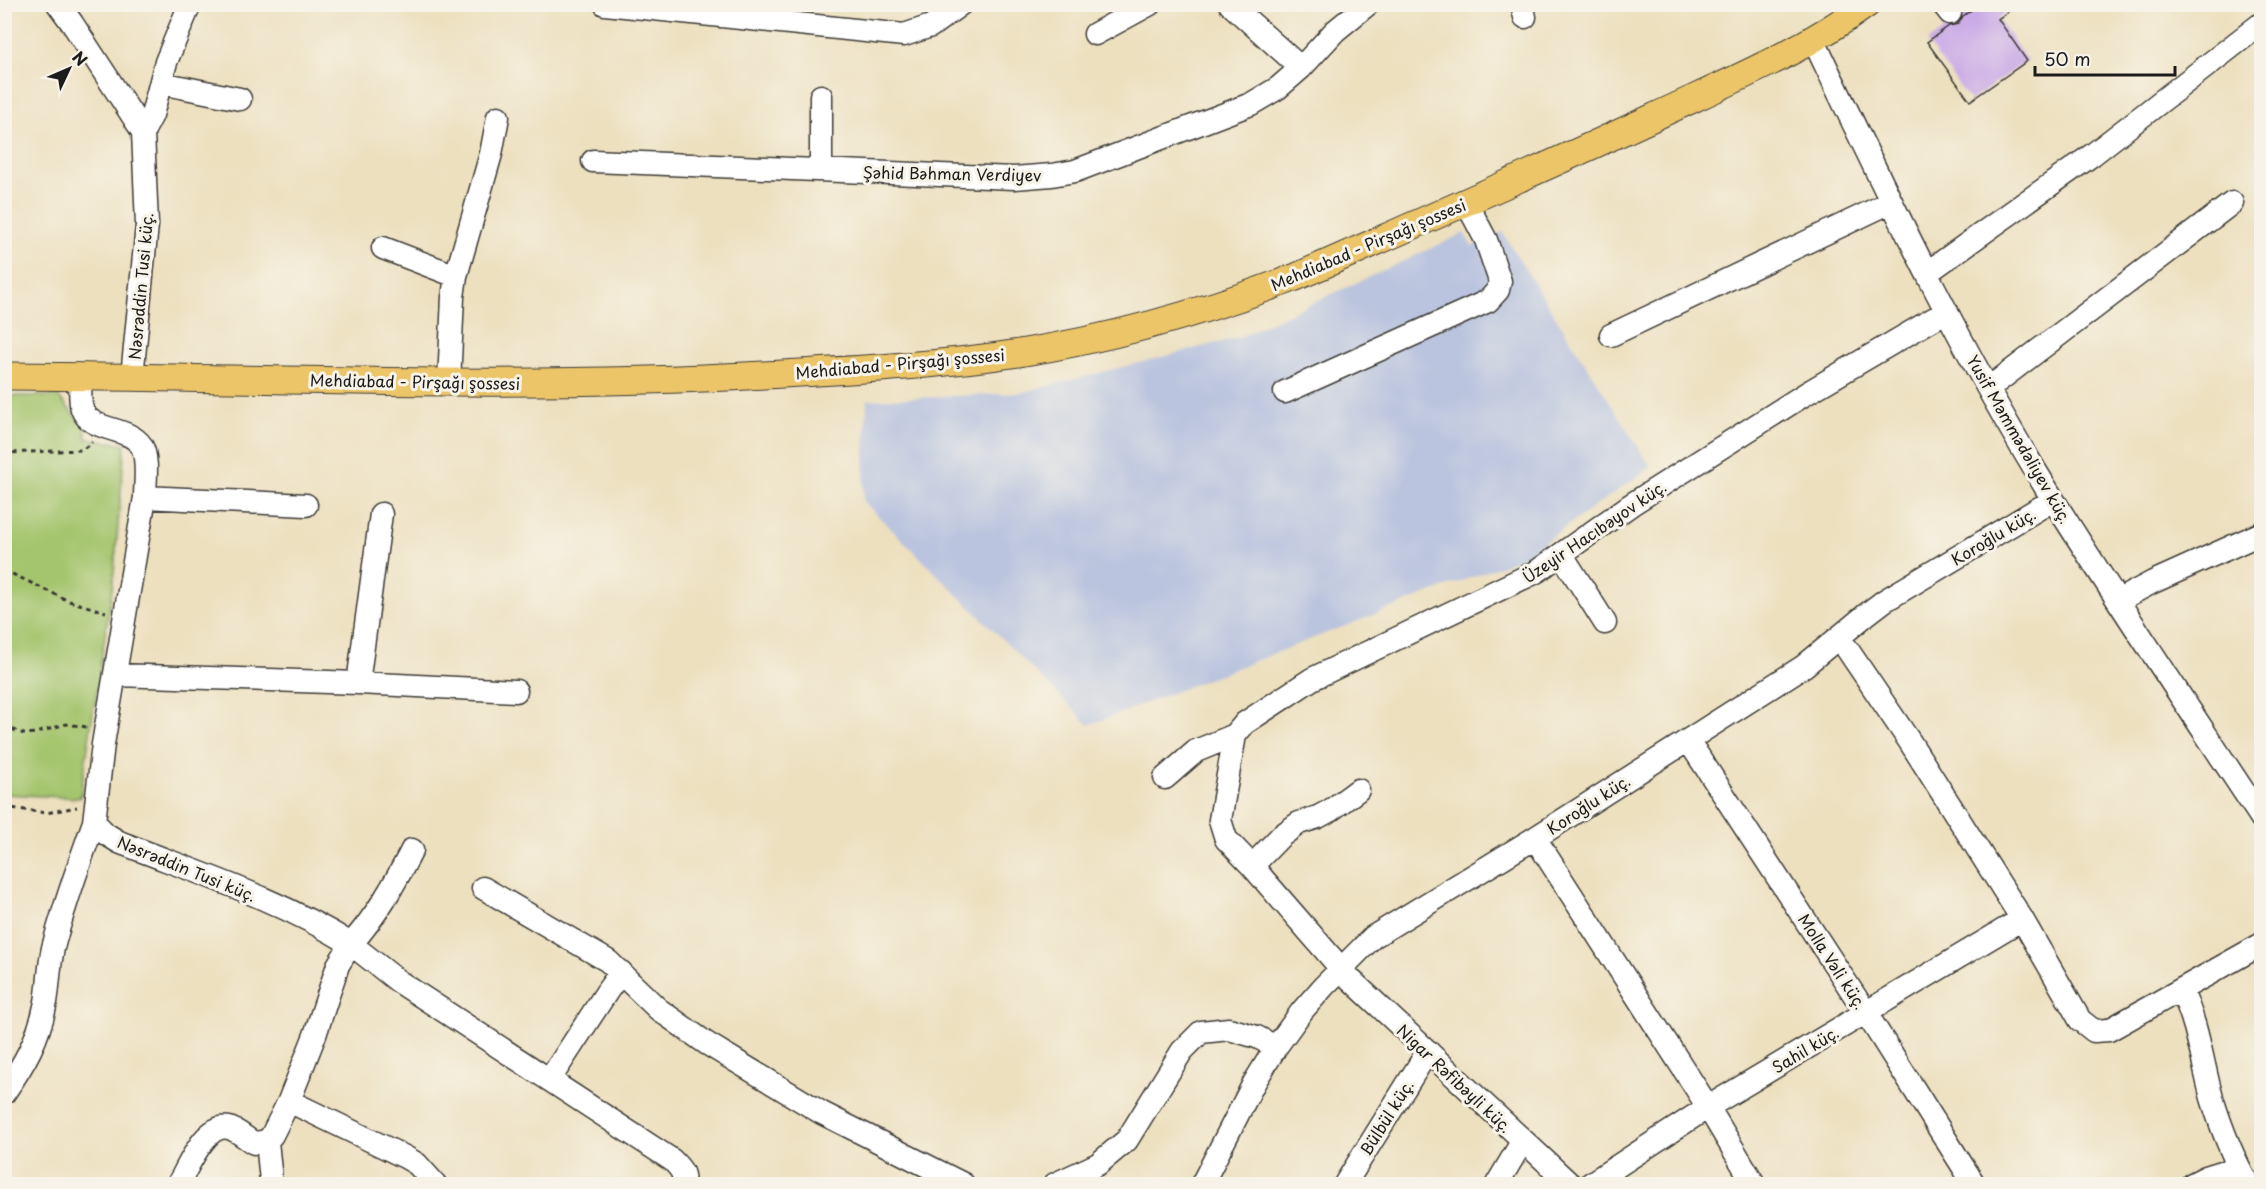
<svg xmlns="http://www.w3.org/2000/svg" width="2266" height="1189" viewBox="0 0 2266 1189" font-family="'Playpen Sans',sans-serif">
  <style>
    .industrial { fill: #bac4de }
    .green { fill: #a4c56d; stroke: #607044; stroke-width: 1.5 }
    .building { fill: #caaae6 }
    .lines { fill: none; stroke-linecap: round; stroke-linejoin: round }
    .minor-casing { stroke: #3b3934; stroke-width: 25 }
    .major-casing { stroke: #3b3934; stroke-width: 29 }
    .path { stroke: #3b3934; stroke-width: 3; stroke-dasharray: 4.5 4.5; stroke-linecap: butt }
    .minor { stroke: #fff; stroke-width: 22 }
    .major { stroke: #ecc569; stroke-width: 27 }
    .labels { text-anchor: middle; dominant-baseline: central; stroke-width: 6; stroke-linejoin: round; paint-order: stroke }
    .street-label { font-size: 16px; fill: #1c1c1c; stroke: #f7f3e8 }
  </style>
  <rect width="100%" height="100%" fill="#f7f3e8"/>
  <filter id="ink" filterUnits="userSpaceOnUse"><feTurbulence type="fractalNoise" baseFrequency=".0167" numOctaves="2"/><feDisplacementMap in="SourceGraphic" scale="12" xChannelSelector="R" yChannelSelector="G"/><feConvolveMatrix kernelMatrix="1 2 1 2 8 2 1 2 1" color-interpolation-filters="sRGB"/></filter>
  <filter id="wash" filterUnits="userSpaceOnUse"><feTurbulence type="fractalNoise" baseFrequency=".008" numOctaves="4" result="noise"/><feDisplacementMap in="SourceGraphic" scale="24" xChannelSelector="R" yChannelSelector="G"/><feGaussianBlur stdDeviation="1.35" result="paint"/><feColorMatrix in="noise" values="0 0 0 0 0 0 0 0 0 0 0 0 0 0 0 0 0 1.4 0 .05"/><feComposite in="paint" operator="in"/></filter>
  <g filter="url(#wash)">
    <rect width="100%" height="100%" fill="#ede0bf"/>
    <path class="industrial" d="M1502 232 1651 467 1521 558 1089 725 863 501 867 400 1020 393 1237 338 1464 233 1472 246Z"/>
    <path class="green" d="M5 396H58L85 428 87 439 125 444 113 584 80 798 5 794Z"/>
    <g id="blocks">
      <path class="building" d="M1980 4H2018L1998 19 2027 61 1970 101 1927 42 1949 26 1958 24 1963 16Z"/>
    </g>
  </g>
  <g filter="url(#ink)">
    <use href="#blocks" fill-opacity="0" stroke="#3b3934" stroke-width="1.5"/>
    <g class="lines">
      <g class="minor-casing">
        <path id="minor" d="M58 4 72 23 143 132 147 225 132 377
          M605 4 904 35 931 26 961 4
          M1230 4 1301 68
          M1522 4 1525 17
          M1943 4 1950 13
          M1095 34 1150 4
          M1813 39C1888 196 1962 354 2054 501 2121 608 2192 713 2262 819
          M161 83 240 99
          M821 96V170
          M143 132 152 115 166 62 190 4
          M593 161 1014 178 1052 175 1075 171 1251 104 1278 88 1301 68 1335 31 1368 4
          M383 248 456 276
          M1928 272 2092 155 2262 23
          M1611 335 1891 202
          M80 376C81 386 79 400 82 409 90 432 128 426 141 445 149 458 145 483 145 497L103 744 94 822 106 834 119 842C198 873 279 899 351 944L338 965 315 1035 289 1101 272 1135 267 1141 254 1143C247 1139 237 1130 229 1128 205 1122 188 1168 178 1184
          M449 382 453 297 456 276 491 154 498 117
          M1989 388 2232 203
          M1285 392 1488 301 1498 290 1500 281 1486 240 1466 202
          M145 497 306 505
          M1562 555 1605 623
          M2119 600 2153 582 2262 533
          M1839 637 1910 742 2022 919 2080 1020 2094 1031 2109 1030 2262 944
          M116 675 358 683 516 691
          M358 683 381 514
          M1688 740 1866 1013 1974 1184
          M1165 778 1196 751 1235 735
          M1535 838 1708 1107 1754 1184
          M412 850C394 885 377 915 351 944L398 981 672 1160C680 1168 685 1173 683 1184
          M1252 866 1281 836 1299 823 1318 817 1331 810 1358 790
          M483 888 608 961 658 1009 706 1043 822 1113 963 1184
          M2181 990C2198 1024 2202 1062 2212 1098 2221 1127 2233 1158 2248 1184
          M550 1079 608 990 621 972
          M4 1093C25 1063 39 1038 46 1002 49 984 49 966 53 948 64 905 79 864 94 822
          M289 1101 405 1157 417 1164 435 1184
          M267 1141 271 1181
          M1055 1184 1098 1164 1127 1140 1182 1051 1201 1032 1229 1029 1257 1037 1276 1047
          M1202 1184 1254 1083 1276 1047 1302 1011 1324 986 1373 937 1535 838 1804 666 1867 614 1884 601 2053 500
          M1345 1184 1428 1051
          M1497 1184 1522 1142
          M1570 1184 1350 979 1252 866 1226 839 1220 820 1235 735 1245 723 1312 679 1536 572 1632 504 1807 393 1947 311
          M1590 1184 1708 1107 2022 919
          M2192 1184 2206 1177 2238 1167"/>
      </g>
      <g class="major-casing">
        <path id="major" d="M4 376C258 377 511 390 764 375 849 370 935 366 1019 353 1114 338 1207 311 1296 277 1416 224 1536 172 1654 117 1726 83 1802 52 1867 4"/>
      </g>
      <path class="path" d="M4 453 82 450 92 442
        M4 570 69 601 106 612
        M4 726 24 734 36 733 66 724 87 727
        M4 807 46 813 77 807"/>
      <use href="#minor" class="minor"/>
      <use href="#major" class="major"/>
    </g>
  </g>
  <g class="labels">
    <g class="street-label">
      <text transform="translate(952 173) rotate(1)">Şəhid Bəhman Verdiyev</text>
      <text transform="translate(1368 244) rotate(-23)">Mehdiabad - Pirşağı şossesi</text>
      <text transform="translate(140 286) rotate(-85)">Nəsrəddin Tusi küç.</text>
      <text transform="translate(900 363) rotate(-5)">Mehdiabad - Pirşağı şossesi</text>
      <text transform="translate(415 381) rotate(1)">Mehdiabad - Pirşağı şossesi</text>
      <text transform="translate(2020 439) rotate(60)">Yusif Məmmədəliyev küç.</text>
      <text transform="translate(1594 531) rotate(-34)">Üzeyir Hacıbəyov küç.</text>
      <text transform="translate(1993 536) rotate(-31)">Koroğlu küç.</text>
      <text transform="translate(1588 804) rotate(-33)">Koroğlu küç.</text>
      <text transform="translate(187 868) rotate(22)">Nəsrəddin Tusi küç.</text>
      <text transform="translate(1833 961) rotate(57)">Molla Vəli küç.</text>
      <text transform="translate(1805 1049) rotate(-31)">Sahil küç.</text>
      <text transform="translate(1455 1078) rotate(43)">Nigar Rəfibəyli küç.</text>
      <text transform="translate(1386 1117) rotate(-58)">Bülbül küç.</text>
    </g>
  </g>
  <rect width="2266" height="1189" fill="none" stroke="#f7f3e8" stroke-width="24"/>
  <g transform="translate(69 69) rotate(46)" stroke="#f7f3e8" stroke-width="4.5" paint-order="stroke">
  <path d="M0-4.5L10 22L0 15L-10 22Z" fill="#1c1c1c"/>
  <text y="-9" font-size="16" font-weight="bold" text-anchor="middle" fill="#1c1c1c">N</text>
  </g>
  <path d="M2035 66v9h140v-9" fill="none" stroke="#1c1c1c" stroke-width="3"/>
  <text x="2044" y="66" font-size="18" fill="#1c1c1c" stroke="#f7f3e8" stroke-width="4.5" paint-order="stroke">50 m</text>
</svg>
